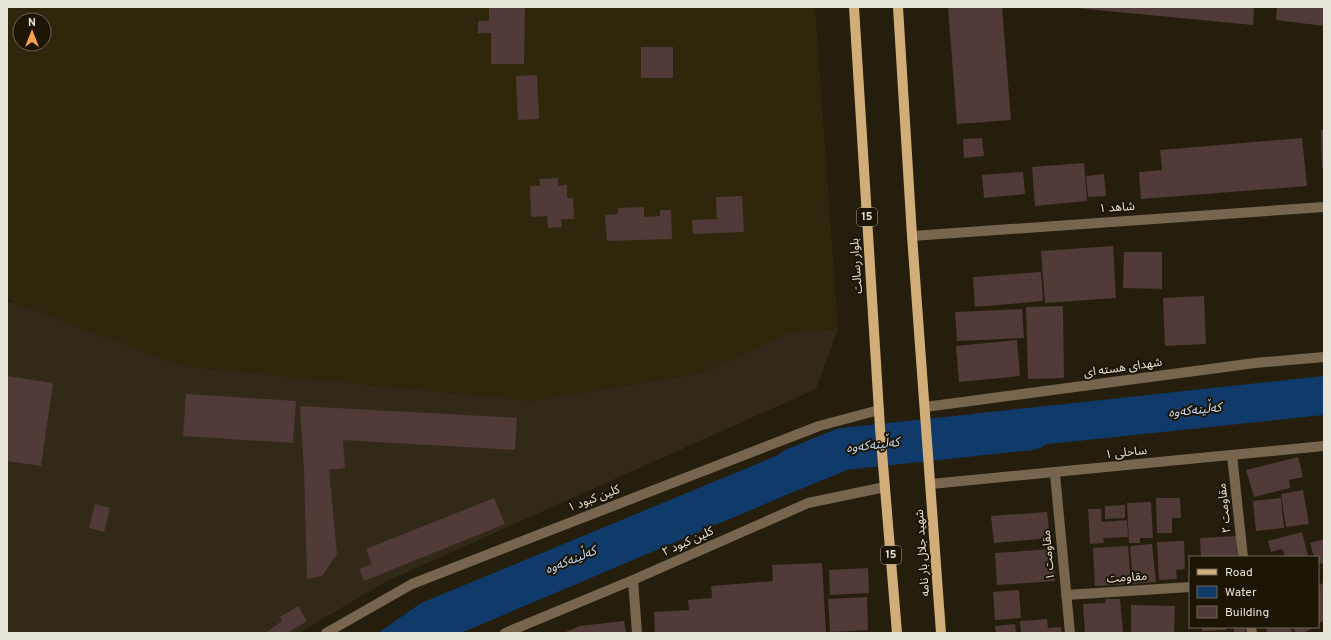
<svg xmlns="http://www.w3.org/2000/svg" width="1331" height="640" viewBox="0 0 1331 640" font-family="Overpass,'Noto Sans Arabic',sans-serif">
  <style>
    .built { fill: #30260c; fill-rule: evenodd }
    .industrial { fill: #322919 }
    .water { fill: #0f3a6a }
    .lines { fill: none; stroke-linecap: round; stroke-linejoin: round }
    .river { stroke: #0f3a6a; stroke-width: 42 }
    .building { fill: #513a37 }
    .minor { stroke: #78654d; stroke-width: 10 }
    .major { stroke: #d3ad79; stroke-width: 10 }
    .labels { text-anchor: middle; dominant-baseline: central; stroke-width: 4; stroke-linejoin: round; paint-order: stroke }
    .shield { fill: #1c1504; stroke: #aba698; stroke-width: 1 }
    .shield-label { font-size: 11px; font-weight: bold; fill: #e8e4d8 }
    .street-label { font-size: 12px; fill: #e8e4d8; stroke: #1c1504 }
    .water-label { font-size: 13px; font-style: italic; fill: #bfd8f6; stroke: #1c1504 }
  </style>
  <rect width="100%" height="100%" fill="#251e0c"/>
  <path class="built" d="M7 7H815L838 329 791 332 702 373 531 401 180 366 16 303 7 296ZM20 20H44V44H20Z"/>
  <path class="industrial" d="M7 302 16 303 180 366 531 401 702 373 791 332 838 329 816 389 385 582 299 633H7Z"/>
  <path class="water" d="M1324 376V415L973 452 971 414Z
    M829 434H847L850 468 461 633H378L421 603Z"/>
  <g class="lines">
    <path class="river" d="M794 469 843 449 1031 429"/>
  </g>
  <path class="building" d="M489 7H525L524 64H491V33H478V21H489Z
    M948 7H1002L1011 120 957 124Z
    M1066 7H1254L1253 25Z
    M1277 7H1324V26L1276 20Z
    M641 47H673V78H641Z
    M537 75 539 119 518 120 516 76Z
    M1321 130H1324V168H1322Z
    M982 138 984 156 964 158 963 139Z
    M1302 138 1307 186 1141 199 1139 172 1162 170 1160 150Z
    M1084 163 1087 201 1035 206 1032 167Z
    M1023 172 1025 194 984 198 982 175Z
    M1104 174 1106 196 1088 197 1086 176Z
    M558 178V186L567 185V198H573L574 219H561L562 227 548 228 547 216 531 217 530 186H540L539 179Z
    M742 196 744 232 693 234 692 220 717 219 716 197Z
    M644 207V217L660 216V210H671L672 239 607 241 605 215 618 214V208Z
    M1113 246 1116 298 1045 303 1041 251Z
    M1124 252H1162V289L1123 288Z
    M1041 272 1043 301 975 307 973 277Z
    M1204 296 1206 344 1165 346 1163 298Z
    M1063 306 1064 378 1028 379 1026 307Z
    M1022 309 1024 338 957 341 955 312Z
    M1017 340 1020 376 959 382 956 346Z
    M7 376 53 383 41 466 7 461Z
    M186 394 296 401 293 443 183 436Z
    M300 406 517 418 515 450 343 440 345 468 329 470 337 554 322 576 307 579 304 471Z
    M1298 457 1303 477 1289 480 1290 488 1254 497 1246 470Z
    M1303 490 1309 524 1286 527 1281 494Z
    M494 498 505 524 364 581 359 569 372 564 366 549Z
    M1156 498H1180L1181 518H1172V533H1157Z
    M1281 498 1284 528 1256 531 1253 501Z
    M1151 502 1153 538H1140V543H1129L1127 503Z
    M95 504 110 508 104 532 89 528Z
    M1125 505V518L1105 519V506Z
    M1088 509H1101L1102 522 1127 520 1128 537 1103 538 1104 543 1090 544Z
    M1047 512 1050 538 994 543 991 516Z
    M1302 532 1308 556 1285 557 1282 549 1271 552 1268 541Z
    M1236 536 1237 557H1201L1200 538Z
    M1324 539V563L1318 564V557H1314L1310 543Z
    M1184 541 1185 569 1176 570 1177 579 1159 580 1157 542Z
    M1152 544 1156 582 1133 584 1130 546Z
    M1128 546 1131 584 1095 586 1093 548Z
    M1053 549 1055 581 997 585 995 553Z
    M822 563 826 633H655L654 612 689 610 688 600 712 598 711 586 773 581 772 565Z
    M868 568 869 593 830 595 829 570Z
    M1324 582V620L1319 624 1318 586Z
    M1019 590 1021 618 995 620 993 592Z
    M867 597 868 630 830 632 828 599Z
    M1105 599H1120L1123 633H1085L1083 604 1106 603Z
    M1131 605 1175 606 1174 633H1131Z
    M298 606 307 621 287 633H265L282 621 280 617Z
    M1047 619 1048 628 1061 627 1062 633H1021L1020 621Z
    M624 621 626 633H563L580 626Z
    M1015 624 1016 633H996L995 626Z
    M1202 627H1226V630L1202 631Z
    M1234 627H1245V633H1234Z
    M1266 627H1290L1293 633H1267Z
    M1292 627H1314L1304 633H1296Z"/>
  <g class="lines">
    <path class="minor" d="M912 236 1324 207
      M925 407 1255 363 1324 357
      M1232 455 1243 557
      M1055 474 1070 633
      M931 484 1324 446
      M633 580 637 633
      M1066 595 1190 587
      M1251 627 1252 633
      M326 633 412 584 819 426 879 410
      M505 633 633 580 808 503 885 487"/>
    <path class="major" d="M854 7 880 428 897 633
      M898 7 912 236 941 633"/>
  </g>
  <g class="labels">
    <g class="shield">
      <rect x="857" y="208" width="20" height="18" rx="3"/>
      <rect x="881" y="546" width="20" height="18" rx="3"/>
    </g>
    <g class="shield-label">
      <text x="867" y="217">15</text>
      <text x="891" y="555">15</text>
    </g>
    <g class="street-label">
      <text transform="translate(1117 208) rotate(-4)">شاهد ۱</text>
      <text transform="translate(857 266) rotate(-94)">بلوار رسالت</text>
      <text transform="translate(1123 368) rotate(-8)">شهدای هسته ای</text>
      <text transform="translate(1126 453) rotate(-6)">ساحلی ۱</text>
      <text transform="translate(594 499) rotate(-21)">کلین کبود ۱</text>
      <text transform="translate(1225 508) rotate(-96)">مقاومت ۲</text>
      <text transform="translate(688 542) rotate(-24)">کلین کبود ۲</text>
      <text transform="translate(923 553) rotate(-94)">شهید جلال بار نامه</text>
      <text transform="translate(1049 555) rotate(-95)">مقاومت ۱</text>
      <text transform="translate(1127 578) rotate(-4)">مقاومت</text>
    </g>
    <g class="water-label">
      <text transform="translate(1195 411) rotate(-6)">کەڵینەکەوە</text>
      <text transform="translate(873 446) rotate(-7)">کەڵینەکەوە</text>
      <text transform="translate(571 561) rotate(-22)">کەڵینەکەوە</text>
    </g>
  </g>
  <rect width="1331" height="640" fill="none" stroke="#e8e4d8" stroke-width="16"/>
  <rect x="1189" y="556" width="130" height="72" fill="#1c1504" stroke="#6e6859"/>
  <rect x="1197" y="569" width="20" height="6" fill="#d3ad79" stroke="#6e6859"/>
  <text x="1225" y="576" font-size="12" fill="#e8e4d8">Road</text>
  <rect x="1197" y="586" width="20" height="12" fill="#0f3a6a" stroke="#6e6859"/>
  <text x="1225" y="596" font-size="12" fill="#e8e4d8">Water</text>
  <rect x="1197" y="606" width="20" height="12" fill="#513a37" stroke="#6e6859"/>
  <text x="1225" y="616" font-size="12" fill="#e8e4d8">Building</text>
  <g transform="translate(32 32)"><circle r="19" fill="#1c1504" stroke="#6e6859"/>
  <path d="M0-3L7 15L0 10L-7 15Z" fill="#f9a04c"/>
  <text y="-6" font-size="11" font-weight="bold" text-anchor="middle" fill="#e8e4d8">N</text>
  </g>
</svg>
